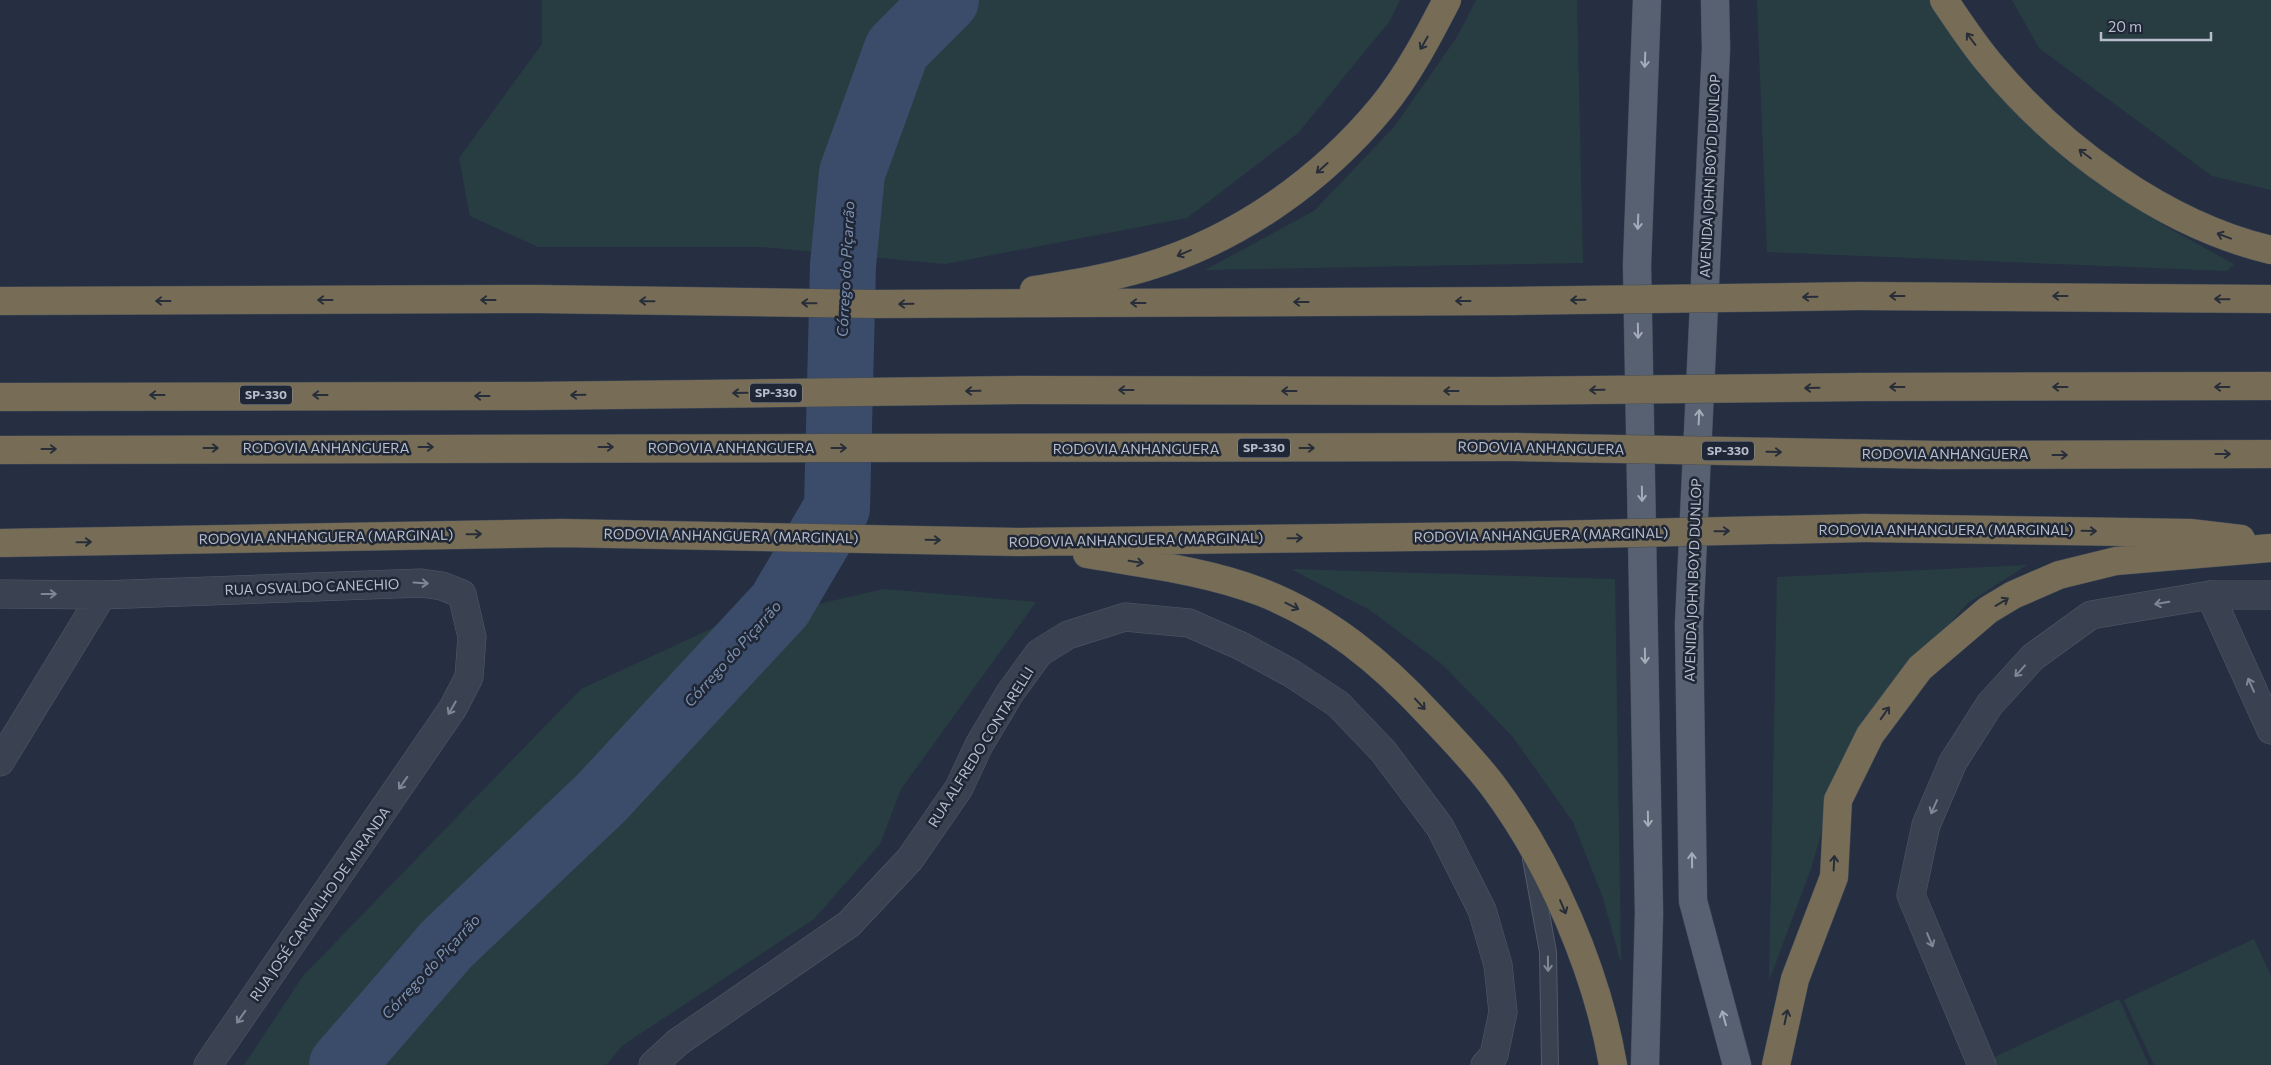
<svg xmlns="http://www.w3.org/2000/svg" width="2271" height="1065" viewBox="0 0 2271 1065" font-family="Commissioner,sans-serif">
<rect width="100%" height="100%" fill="#262f41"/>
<path fill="#283d42" d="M542,0H1400L1389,22L1298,133L1187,218L945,264L762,247H538L470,216L459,158L542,44Z
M1476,0H1577L1583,263L1205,270L1314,211L1394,127L1457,37Z
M1757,0H1932L1997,92L2066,160L2163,225L2234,264L2227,271L1767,252Z
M2012,0H2271V190L2212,176L2039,48Z
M2027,565L1968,603L1895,685L1828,809L1811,869L1769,981L1777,577Z
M1291,569L1615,579L1621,963L1603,898L1573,822L1513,737L1443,665L1370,610Z
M884,589L1036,602L901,789L880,844L814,919L623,1045L606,1065H244L303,976L581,689L713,628Z
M2254,939L2271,976V1065H2154L2124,1000Z
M2119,999L2149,1065H1990L1988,1060Z"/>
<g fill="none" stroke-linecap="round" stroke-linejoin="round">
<path stroke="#3b4c6a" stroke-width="66" d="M342,1065L447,944L601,798L780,605L837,508L843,265L852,173L897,49L946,0"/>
<defs>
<path id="lane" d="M1531,859L1548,952L1550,1065"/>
<path id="street" d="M0,594L102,595L421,583L442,586L462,594L472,637L469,677L453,708L208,1065
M2210,595L2271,730
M0,762L102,595
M653,1065L678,1042L849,924L910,859L959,788L979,745L1010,693L1039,653L1068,635L1125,617L1189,623L1241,646L1291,673L1338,704L1383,751L1440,827L1482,910L1498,965L1503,1012L1494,1055L1485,1065
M1982,1065L1911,895L1926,825L1953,762L1990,704L2033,657L2091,615L2210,595H2271"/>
<path id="primary" d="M1715,0L1716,49L1689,624L1693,901L1737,1065
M1645,1065L1649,913L1637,265L1647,0"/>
<path id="highway" d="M1944,0C1959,22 1973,44 1991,65C2060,148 2165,225 2271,250
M1034,290C1072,284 1109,278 1146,267C1237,240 1321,181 1382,107C1408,75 1428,37 1447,0
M1859,296L2271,299
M0,301L536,299L875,304L1512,301
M1861,387L2271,386
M0,397L531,396L1022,390L1500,391
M0,450C505,447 1010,449 1515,447
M1941,455L2271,454
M1865,528L2190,533L2241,539
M0,543L562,533L1019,542L1498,536
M1087,554C1146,564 1206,571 1261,592C1328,618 1382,663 1430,715C1452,738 1474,761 1493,786C1550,862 1597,971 1613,1065
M1776,1065L1795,979L1834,877L1838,800L1870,735L1920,668L1988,610L2013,595L2059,575L2116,561L2271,548"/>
</defs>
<use href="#lane" stroke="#525a68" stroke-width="18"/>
<use href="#street" stroke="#525a68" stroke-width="29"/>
<use href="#primary" stroke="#444b5a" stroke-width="29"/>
<use href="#highway" stroke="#424a58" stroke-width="29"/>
<use href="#lane" stroke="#3a4251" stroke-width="16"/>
<use href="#street" stroke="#3a4251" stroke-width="28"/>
<use href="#primary" stroke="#586171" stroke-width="28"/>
<use href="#highway" stroke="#776d57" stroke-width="28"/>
<defs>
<path id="highway-bridge" d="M1512,301L1859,296
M1500,391L1861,387
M1515,447L1941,455
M1498,536L1865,528"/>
</defs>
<use href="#highway-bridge" stroke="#424a58" stroke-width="29" stroke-linecap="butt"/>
<use href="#highway-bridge" stroke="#776d57" stroke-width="28"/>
</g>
<defs><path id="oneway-shaft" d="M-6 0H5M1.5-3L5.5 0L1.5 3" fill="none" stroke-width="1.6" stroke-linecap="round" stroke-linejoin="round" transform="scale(1.25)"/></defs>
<g stroke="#282e39">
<use href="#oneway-shaft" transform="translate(1971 39) rotate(-127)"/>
<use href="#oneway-shaft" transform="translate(1424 43) rotate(120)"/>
<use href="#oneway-shaft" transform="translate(2085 154) rotate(-143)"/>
<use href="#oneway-shaft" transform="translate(1322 168) rotate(138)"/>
<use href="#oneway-shaft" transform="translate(2224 236) rotate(-159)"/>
<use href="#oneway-shaft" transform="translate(1184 253) rotate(157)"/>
<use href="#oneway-shaft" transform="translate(1897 296) rotate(180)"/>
<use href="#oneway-shaft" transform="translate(2060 296) rotate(-180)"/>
<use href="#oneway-shaft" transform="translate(1810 297) rotate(179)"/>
<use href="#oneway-shaft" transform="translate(2222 299) rotate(-179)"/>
<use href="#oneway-shaft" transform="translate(325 300) rotate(180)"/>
<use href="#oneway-shaft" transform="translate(488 300) rotate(180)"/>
<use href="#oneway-shaft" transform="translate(1578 300) rotate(179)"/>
<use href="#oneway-shaft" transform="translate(163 301) rotate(180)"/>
<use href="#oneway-shaft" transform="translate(647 301) rotate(-179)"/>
<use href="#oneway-shaft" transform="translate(1463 301) rotate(180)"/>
<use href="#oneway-shaft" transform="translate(1301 302) rotate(180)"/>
<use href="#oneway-shaft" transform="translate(809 303) rotate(-179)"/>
<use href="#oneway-shaft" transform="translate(1138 303) rotate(180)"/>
<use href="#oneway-shaft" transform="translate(906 304) rotate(179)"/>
<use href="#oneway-shaft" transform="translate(1897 387) rotate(180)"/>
<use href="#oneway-shaft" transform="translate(2060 387) rotate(180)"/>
<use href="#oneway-shaft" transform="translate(2222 387) rotate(180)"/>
<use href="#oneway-shaft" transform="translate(1812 388) rotate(179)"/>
<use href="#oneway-shaft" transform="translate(1126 390) rotate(-180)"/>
<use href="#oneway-shaft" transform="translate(1597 390) rotate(179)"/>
<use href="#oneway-shaft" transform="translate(973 391) rotate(179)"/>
<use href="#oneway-shaft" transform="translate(1289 391) rotate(-180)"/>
<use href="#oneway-shaft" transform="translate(1451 391) rotate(-180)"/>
<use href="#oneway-shaft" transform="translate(740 393) rotate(179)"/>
<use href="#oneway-shaft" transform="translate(157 395) rotate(-180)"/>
<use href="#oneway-shaft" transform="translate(320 395) rotate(-180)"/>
<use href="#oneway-shaft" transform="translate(578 395) rotate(179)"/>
<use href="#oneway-shaft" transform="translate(482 396) rotate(-180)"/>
<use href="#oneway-shaft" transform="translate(426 447)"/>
<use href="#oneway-shaft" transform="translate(606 447)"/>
<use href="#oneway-shaft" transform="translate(211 448)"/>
<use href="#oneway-shaft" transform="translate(839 448)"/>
<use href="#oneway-shaft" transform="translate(1307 448)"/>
<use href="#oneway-shaft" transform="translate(49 449)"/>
<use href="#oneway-shaft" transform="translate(1774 452) rotate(1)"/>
<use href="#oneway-shaft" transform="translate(2223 454)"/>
<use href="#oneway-shaft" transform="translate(2060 455)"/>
<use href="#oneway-shaft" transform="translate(1722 531) rotate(-1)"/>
<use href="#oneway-shaft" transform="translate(2089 531) rotate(1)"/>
<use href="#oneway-shaft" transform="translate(474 534) rotate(-1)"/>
<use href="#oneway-shaft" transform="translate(1295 538) rotate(-1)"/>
<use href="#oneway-shaft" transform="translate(933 540) rotate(1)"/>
<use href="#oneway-shaft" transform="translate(84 542) rotate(-1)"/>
<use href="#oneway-shaft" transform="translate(1136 562) rotate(10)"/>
<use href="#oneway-shaft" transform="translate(2002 602) rotate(-31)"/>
<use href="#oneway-shaft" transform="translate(1292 606) rotate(26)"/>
<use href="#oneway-shaft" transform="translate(1420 704) rotate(47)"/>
<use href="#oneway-shaft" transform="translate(1885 713) rotate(-55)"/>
<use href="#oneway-shaft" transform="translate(1834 863) rotate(-87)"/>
<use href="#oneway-shaft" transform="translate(1563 907) rotate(67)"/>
<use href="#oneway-shaft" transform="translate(1786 1017) rotate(-78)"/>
</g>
<g stroke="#a4abb9">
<use href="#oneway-shaft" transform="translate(1645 60) rotate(92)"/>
<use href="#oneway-shaft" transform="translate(1638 222) rotate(92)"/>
<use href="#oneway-shaft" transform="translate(1638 331) rotate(89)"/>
<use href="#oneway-shaft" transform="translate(1699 417) rotate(-87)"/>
<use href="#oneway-shaft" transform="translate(1642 494) rotate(89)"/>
<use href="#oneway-shaft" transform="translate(1645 656) rotate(89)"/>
<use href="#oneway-shaft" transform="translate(1648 819) rotate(89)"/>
<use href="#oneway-shaft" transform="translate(1692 860) rotate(-91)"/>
<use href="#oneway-shaft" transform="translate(1724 1018) rotate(-105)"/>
</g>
<g stroke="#7f8694">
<use href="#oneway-shaft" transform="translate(421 583) rotate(4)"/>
<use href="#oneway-shaft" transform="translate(49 594)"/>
<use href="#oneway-shaft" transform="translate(2162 603) rotate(170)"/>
<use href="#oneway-shaft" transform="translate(2020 671) rotate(132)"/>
<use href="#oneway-shaft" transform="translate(2251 685) rotate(-114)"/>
<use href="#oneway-shaft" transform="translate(452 708) rotate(120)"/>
<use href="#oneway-shaft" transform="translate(403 783) rotate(125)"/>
<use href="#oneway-shaft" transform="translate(1934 807) rotate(114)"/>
<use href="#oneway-shaft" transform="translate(1930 940) rotate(67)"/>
<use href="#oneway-shaft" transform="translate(1548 964) rotate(89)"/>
<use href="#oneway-shaft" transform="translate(241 1017) rotate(125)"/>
</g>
<g text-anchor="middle" stroke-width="5" stroke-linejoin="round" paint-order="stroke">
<g fill="#1f2736" stroke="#89909e" stroke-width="1">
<rect x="750" y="383.5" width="52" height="19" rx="4"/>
<rect x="240" y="385.5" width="52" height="19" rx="4"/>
<rect x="1238" y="438.5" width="52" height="19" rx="4"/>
<rect x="1702" y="441.5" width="52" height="19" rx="4"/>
</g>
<g font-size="12" font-weight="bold" fill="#b7bdcb">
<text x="776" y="397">SP-330</text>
<text x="266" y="399">SP-330</text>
<text x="1264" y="452">SP-330</text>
<text x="1728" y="455">SP-330</text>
</g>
<g font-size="14" fill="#b7bdcb" stroke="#1f2736">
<text transform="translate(1710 176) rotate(-87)" y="5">AVENIDA JOHN BOYD DUNLOP</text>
<text x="326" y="453">RODOVIA ANHANGUERA</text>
<text x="731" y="453">RODOVIA ANHANGUERA</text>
<text transform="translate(1541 448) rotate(1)" y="5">RODOVIA ANHANGUERA</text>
<text x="1136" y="454">RODOVIA ANHANGUERA</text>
<text x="1945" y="459">RODOVIA ANHANGUERA</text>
<text x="1946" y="535">RODOVIA ANHANGUERA (MARGINAL)</text>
<text transform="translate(1541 535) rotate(-1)" y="5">RODOVIA ANHANGUERA (MARGINAL)</text>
<text transform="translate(731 536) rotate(1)" y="5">RODOVIA ANHANGUERA (MARGINAL)</text>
<text transform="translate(326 537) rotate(-1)" y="5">RODOVIA ANHANGUERA (MARGINAL)</text>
<text transform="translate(1136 540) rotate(-1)" y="5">RODOVIA ANHANGUERA (MARGINAL)</text>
<text transform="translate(1693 580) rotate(-88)" y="5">AVENIDA JOHN BOYD DUNLOP</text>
<text transform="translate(312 587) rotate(-2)" y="5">RUA OSVALDO CANECHIO</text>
<text transform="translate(981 747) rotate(-58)" y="5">RUA ALFREDO CONTARELLI</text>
<text transform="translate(320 904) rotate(-55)" y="5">RUA JOSÉ CARVALHO DE MIRANDA</text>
</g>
<g font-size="15" font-style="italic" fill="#7e91b2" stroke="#1f2736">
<text transform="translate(846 269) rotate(-87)" y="5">Córrego do Piçarrão</text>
<text transform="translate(733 654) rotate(-48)" y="5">Córrego do Piçarrão</text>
<text transform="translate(431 967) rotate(-47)" y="5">Córrego do Piçarrão</text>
</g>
</g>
<path d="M2101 32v8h110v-8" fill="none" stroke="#b7bdcb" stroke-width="2.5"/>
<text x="2108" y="32" font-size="15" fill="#b7bdcb" stroke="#1f2736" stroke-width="4" paint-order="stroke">20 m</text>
</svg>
